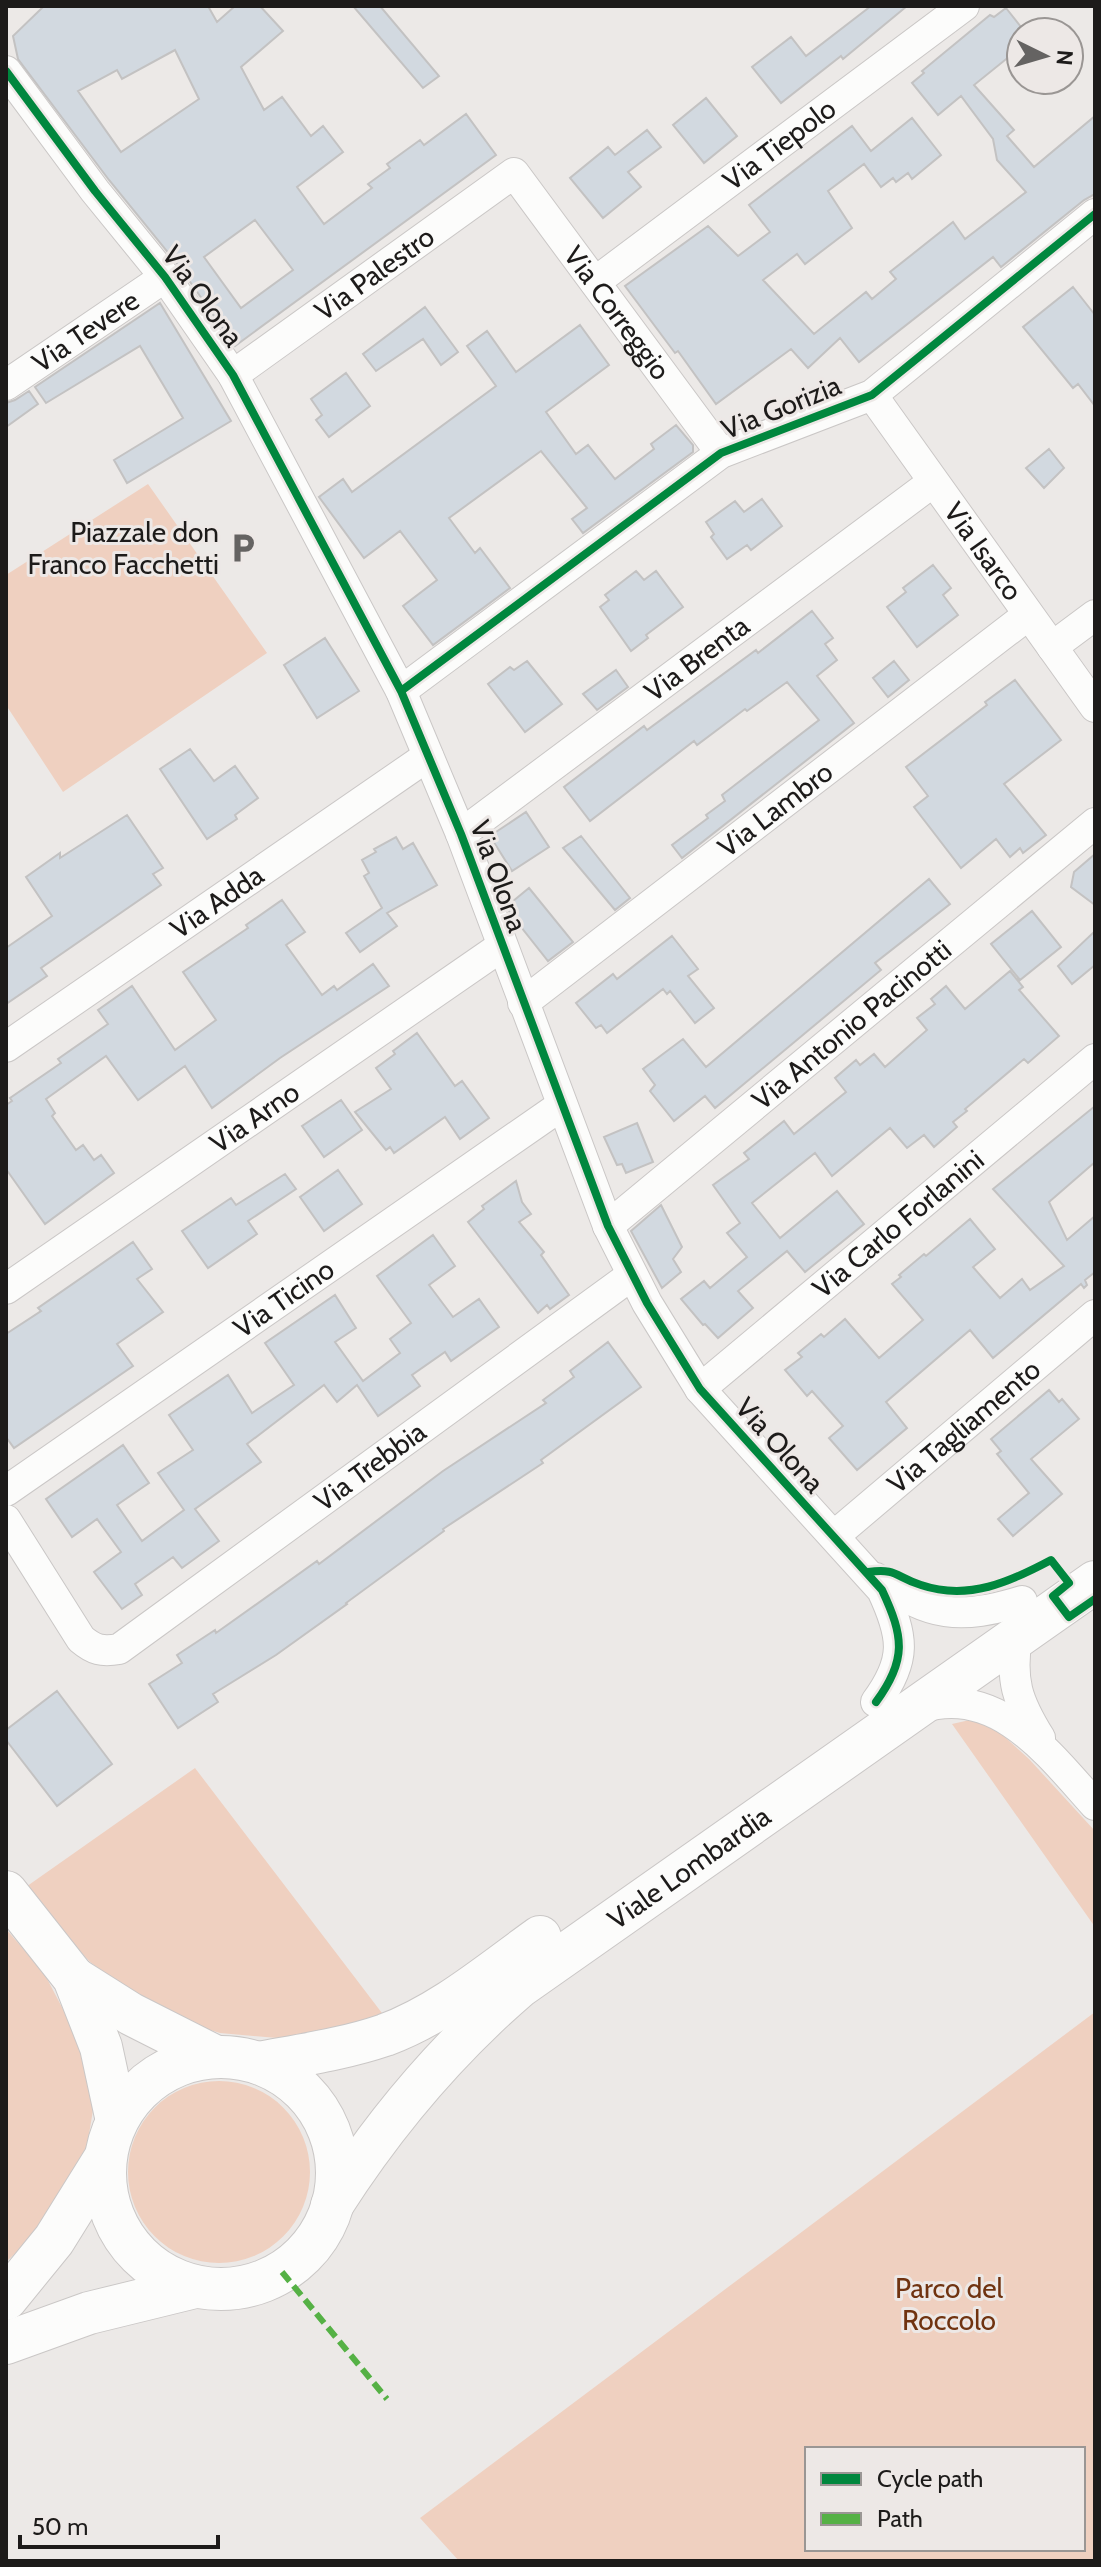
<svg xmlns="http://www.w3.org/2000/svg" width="1101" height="2567" viewBox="0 0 1101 2567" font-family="Cabin,sans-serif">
<rect width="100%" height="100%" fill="#ece9e7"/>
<path fill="#efd0c0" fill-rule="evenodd" d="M148,484L267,653L63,792L6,705V575Z
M983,1717L1029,1759L1095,1831V1927L952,1724Z
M195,1768L385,2017L289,2039L220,2033L178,2020L130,1991L90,1962L23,1889Z
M6,1929L44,1973L86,2053L93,2110L83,2171L40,2230L6,2262Z
M1095,2012V2561H459L420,2518ZM1083,2449V2549H807V2449Z
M128 2172a91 91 0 1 1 182 0a91 91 0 1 1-182 0Z"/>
<path fill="#d2d9e0" stroke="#c3c2c2" stroke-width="2" fill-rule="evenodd" d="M44,6H208L217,22L235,6H260L283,31L241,67L264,110L282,97L311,136L323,126L343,152L297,187L324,224L372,188L368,184L390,168L387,164L420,140L424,145L466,114L496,155L235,346L179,266L109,180L18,59L13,36ZM175,50L199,99L121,152L78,91L117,70L122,79ZM255,220L293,270L241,308L204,257Z
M353,6H380L439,76L423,88Z
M871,6H907L843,59L841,56L781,103L752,67L791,37L806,56Z
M1006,8L1021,27V47L974,85L1014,130L1007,136L1034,167L1095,116V194L1084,200L1001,267L993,257L859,362L840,338L808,368L791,349L716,404L678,351L675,353L625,286L708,226L738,256L770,232L749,205L852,126L871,151L912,118L941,155L912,179L908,173L896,182L893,178L881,187L864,164L828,191L852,228L805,264L797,254L763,280L814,334L866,292L872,299L896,279L890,272L953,222L965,239L1026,192L997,160L993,139L961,96L938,115L912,83L924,73L922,71L990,15L994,17Z
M706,98L737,136L704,163L673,125Z
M647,130L661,147L628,172L641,187L603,218L570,178L608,147L615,155Z
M1073,287L1095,315V406L1078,384L1073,388L1023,327Z
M160,303L231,421L127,483L114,460L183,418L140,346L46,403L35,387Z
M425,307L458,352L441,365L423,339L376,371L363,354Z
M580,325L609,365L546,412L576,454L588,445L615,479L654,449L651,444L676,425L693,445V452L583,533L572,519L587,508L541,451L449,518L475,553L480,548L510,588L433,645L403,606L437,580L400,531L364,558L319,497L343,479L352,492L496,386L467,346L487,331L516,372Z
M346,373L370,406L329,437L316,420L322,415L311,399Z
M29,391L38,404L6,427V403L15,400Z
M1049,449L1064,468L1044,488L1026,468Z
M762,499L782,526L751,550L747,545L727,559L711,537L714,534L706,522L735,501L744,512Z
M933,565L951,588L943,595L958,615L917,647L887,607L906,592L903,588Z
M636,571L644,580L656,571L683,607L646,635L648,638L631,651L600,607L609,600L605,595Z
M812,611L833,638L825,644L837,660L817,676L854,723L682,858L672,845L708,818L706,815L725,801L722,795L819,720L787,682L747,711L745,709L697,745L694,741L590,821L564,787L644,726L647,730L756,650L758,653Z
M325,638L359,691L317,718L284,665Z
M527,661L562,704L525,732L488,684L510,667L514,670Z
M894,661L909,680L888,697L873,678Z
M616,670L628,687L597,710L583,694Z
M1015,680L1061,740L1004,784L1046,835L1023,853L1020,848L1010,857L996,839L961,868L914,807L928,796L906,767L987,705L985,702Z
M190,749L214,781L235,766L258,798L235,815L237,819L207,839L160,769Z
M526,812L549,847L512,871L490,836Z
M127,815L163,868L153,874L161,885L41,968L47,976L6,1004V948L52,916L26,877L60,853V858Z
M581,836L630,898L615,910L563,848Z
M396,837L403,849L413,843L437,885L387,913L397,926L360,952L346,933L382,908L364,876L369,873L362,860L376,852L374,849Z
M1095,854V905L1071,887L1074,872Z
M929,879L950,904L875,963L881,970L715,1108L705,1096L674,1121L650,1091L655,1085L643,1069L683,1039L706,1067Z
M529,888L573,942L548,961L510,913L507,906Z
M282,900L305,932L286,945L322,995L334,986L337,990L373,964L389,986L280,1058L212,1108L185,1066L138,1100L106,1056L46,1099L55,1113L52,1116L76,1150L83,1145L94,1160L101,1155L114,1173L45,1224L6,1169V1105L12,1101L10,1098L61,1063L58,1059L108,1024L98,1010L132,986L175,1050L216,1020L183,972L248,928L246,925Z
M1032,911L1061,947L1020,980L991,944Z
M1095,931V965L1072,984L1058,966Z
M672,936L698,969L688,976L714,1008L695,1023L670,991L667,994L663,989L607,1033L601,1025L596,1028L576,1003L613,974L617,979Z
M1010,971L1023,987L1019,990L1059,1036L1028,1063L1024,1059L965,1109L967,1111L953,1122L957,1127L934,1147L924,1135L907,1148L890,1128L832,1176L815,1153L752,1203L780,1238L837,1191L864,1224L805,1272L787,1251L738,1291L753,1308L718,1338L705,1324L703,1325L681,1299L704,1281L710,1288L747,1257L727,1233L740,1223L713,1185L749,1159L744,1153L784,1121L794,1134L846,1092L835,1078L856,1060L860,1065L874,1054L885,1067L927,1030L917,1018L935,1004L931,999L946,986L965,1009Z
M417,1033L455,1086L462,1081L489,1118L460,1139L445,1117L394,1153L390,1147L386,1150L355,1112L391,1089L376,1068L395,1054L393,1051Z
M341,1100L362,1130L324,1157L302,1126Z
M1095,1106V1162L1049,1202L1067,1240L1095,1216V1272L1085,1280L1087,1285L1084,1288L1081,1284L993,1358L970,1330L886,1402L907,1428L857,1470L829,1438L843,1426L812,1391L807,1396L785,1370L802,1357L798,1353L821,1334L824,1337L845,1319L879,1358L923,1320L892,1284L901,1277L899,1275L924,1254L926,1256L970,1219L995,1249L973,1267L1000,1298L1022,1279L1030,1290L1064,1266L993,1189Z
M637,1123L653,1162L626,1173L622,1164L617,1165L604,1137Z
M338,1170L362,1204L324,1231L300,1197Z
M285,1174L296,1189L248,1221L257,1234L208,1268L182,1231L231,1198L236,1205Z
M516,1181L522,1202L531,1214L519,1222L544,1252L541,1255L569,1295L550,1309L547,1305L538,1313L468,1222L484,1209L482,1206Z
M661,1205L682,1247L673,1259L681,1272L662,1288L631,1231Z
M433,1235L455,1266L429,1285L453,1317L479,1299L499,1327L451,1361L445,1352L412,1375L420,1386L378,1416L357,1385L337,1402L324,1385L247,1444L261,1462L195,1509L219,1541L182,1568L173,1557L135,1584L142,1595L122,1609L94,1572L121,1552L97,1519L72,1537L46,1499L123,1445L149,1483L117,1505L142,1541L184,1510L158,1473L193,1450L169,1415L228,1375L252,1413L294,1385L265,1343L335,1295L356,1328L335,1342L363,1381L400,1353L390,1339L411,1323L377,1276Z
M133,1242L152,1269L137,1279L163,1312L117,1344L133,1366L14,1448L6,1437V1334L41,1311L38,1308Z
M608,1342L641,1387L541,1460L543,1463L443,1529L444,1531L346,1603L347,1604L276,1655L213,1694L218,1702L178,1728L149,1684L182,1663L177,1655L215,1630L216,1633L317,1561L319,1564L443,1471L546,1403L543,1400L574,1377L570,1371Z
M1049,1390L1059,1402L1062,1399L1079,1419L1031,1459L1062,1494L1013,1536L998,1519L1029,1493L997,1454L1001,1451L991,1439Z
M57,1691L112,1764L57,1806L6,1740V1730Z"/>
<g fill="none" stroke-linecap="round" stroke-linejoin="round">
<defs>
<g id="street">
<path d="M6,71L95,191L165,277L233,375L401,691L461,834L608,1226L647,1303L700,1389L882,1590C904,1637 907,1660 876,1702"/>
<path id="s1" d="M595,282L964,6"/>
<path id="s2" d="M233,375L514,173L721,453"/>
<path id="s3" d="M6,385L165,277"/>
<path id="s4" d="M872,395L1095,707"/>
<path d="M1052,647L1095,615"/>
<path d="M401,691L721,453L872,395L1095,214"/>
<path id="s5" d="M461,834L933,482"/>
<path id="s6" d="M523,1003L1028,615"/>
<path id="s7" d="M6,1047L428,756"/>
<path id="s8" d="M608,1226L1095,823"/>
<path id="s9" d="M6,1289L502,946"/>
<path id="s10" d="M700,1389L1095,1059"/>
<path id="s11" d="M6,1491L562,1105"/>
<path id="s12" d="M6,1520L81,1639C94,1650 102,1652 119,1649L632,1275"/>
<path id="s13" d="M834,1536L1095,1315"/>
<path d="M876,1578C928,1617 961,1620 1022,1601"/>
<path d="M1017,1637C1010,1680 1017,1701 1040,1738"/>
<path d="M921,1708C997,1683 1050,1755 1095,1805"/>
</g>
<g id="secondary">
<path d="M6,1892L74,1978L101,2047L117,2121"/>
<path d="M74,1978L131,2014L216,2057"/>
<circle cx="221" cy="2173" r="116"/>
<path d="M259,2063C302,2055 344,2049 385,2035C442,2014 491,1972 540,1937"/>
<path id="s14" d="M332,2205C385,2122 445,2051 519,1987L1095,1582"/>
<path d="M6,2299L54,2240L105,2158"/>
<path d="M6,2343L89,2313L195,2287"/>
</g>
</defs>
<use href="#street" stroke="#cac7c6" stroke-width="32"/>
<use href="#secondary" stroke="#cac7c6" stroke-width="44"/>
<use href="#street" stroke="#fcfcfb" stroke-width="30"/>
<use href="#secondary" stroke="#fcfcfb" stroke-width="42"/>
<path stroke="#55b145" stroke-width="6" stroke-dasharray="12 6" stroke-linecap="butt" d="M282,2272L387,2399"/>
<defs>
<path id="cycleway" d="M6,71L95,191L165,277L233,375L401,691L461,834L608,1226L647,1303L700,1389L882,1590C904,1637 907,1660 876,1702
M401,691L721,453L872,395L1095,214
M868,1572C898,1568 895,1577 921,1585C968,1601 1010,1582 1051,1560L1069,1583L1053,1596L1069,1617L1095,1599"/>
</defs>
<use href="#cycleway" stroke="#ede8e6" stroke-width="13"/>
<use href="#cycleway" stroke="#00873e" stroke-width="8"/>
</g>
<defs>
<symbol id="parking-bare" viewBox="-9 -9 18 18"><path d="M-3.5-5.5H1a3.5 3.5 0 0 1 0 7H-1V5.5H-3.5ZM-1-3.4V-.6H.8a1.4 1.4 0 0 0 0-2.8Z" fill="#656362" stroke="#ede8e6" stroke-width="2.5" paint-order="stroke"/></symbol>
</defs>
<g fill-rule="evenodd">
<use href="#parking-bare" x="221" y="526" width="44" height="44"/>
</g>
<g text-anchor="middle" stroke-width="6" stroke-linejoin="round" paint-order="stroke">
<g font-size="28" fill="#1d1b1a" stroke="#ede8e6">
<text dy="10" stroke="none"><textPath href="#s1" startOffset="230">Via Tiepolo</textPath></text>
<text dy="10" stroke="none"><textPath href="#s2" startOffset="174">Via Palestro</textPath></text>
<text transform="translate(203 296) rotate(54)" y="10">Via Olona</text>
<text dy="10" stroke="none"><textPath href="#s2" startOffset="520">Via Correggio</textPath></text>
<text dy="10" stroke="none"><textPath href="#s3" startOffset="96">Via Tevere</textPath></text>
<text transform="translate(781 407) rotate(-22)" y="10">Via Gorizia</text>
<text dy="10" stroke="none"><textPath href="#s4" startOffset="192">Via Isarco</textPath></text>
<text dy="10" stroke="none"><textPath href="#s5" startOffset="294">Via Brenta</textPath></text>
<text dy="10" stroke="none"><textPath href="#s6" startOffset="318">Via Lambro</textPath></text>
<text transform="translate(499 876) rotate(70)" y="10">Via Olona</text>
<text dy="10" stroke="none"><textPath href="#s7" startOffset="256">Via Adda</textPath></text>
<text dy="10" stroke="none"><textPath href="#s8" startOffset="316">Via Antonio Pacinotti</textPath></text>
<text dy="10" stroke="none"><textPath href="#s9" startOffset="302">Via Arno</textPath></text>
<text dy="10" stroke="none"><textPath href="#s10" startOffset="258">Via Carlo Forlanini</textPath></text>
<text dy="10" stroke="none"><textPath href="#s11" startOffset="338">Via Ticino</textPath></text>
<text dy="10" stroke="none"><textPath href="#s13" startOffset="170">Via Tagliamento</textPath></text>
<text transform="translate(780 1445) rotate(48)" y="10">Via Olona</text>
<text dy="10" stroke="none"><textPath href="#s12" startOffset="492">Via Trebbia</textPath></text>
<text dy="10" stroke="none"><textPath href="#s14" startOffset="496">Viale Lombardia</textPath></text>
</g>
<g font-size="28" fill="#1d1b1a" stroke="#ede8e6" text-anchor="end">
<text x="219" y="542">Piazzale don<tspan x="219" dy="32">Franco Facchetti</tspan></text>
</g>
<g font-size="28" fill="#703310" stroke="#ede8e6">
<text x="949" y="2298">Parco del<tspan x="949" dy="32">Roccolo</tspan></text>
</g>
</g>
<rect width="1101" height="2567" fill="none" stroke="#1d1b1a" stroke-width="16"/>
<rect x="805" y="2447" width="280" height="104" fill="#ede8e6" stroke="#9a9694" stroke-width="2"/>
<rect x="821" y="2473" width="40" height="12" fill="#00873e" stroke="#9a9694" stroke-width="2"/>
<text x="877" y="2487" font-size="24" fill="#1d1b1a">Cycle path</text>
<rect x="821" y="2513" width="40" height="12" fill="#55b145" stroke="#9a9694" stroke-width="2"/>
<text x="877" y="2527" font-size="24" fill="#1d1b1a">Path</text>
<g transform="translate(1045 56) rotate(95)"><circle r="38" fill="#ede8e6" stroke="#9a9694" stroke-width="2"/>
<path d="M0-6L14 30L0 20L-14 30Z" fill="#656362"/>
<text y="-12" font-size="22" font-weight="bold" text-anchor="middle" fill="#1d1b1a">N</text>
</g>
<path d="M20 2535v12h198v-12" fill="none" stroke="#1d1b1a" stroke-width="4"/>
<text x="32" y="2535" font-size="24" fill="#1d1b1a" stroke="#ede8e6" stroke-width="6" paint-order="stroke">50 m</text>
</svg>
